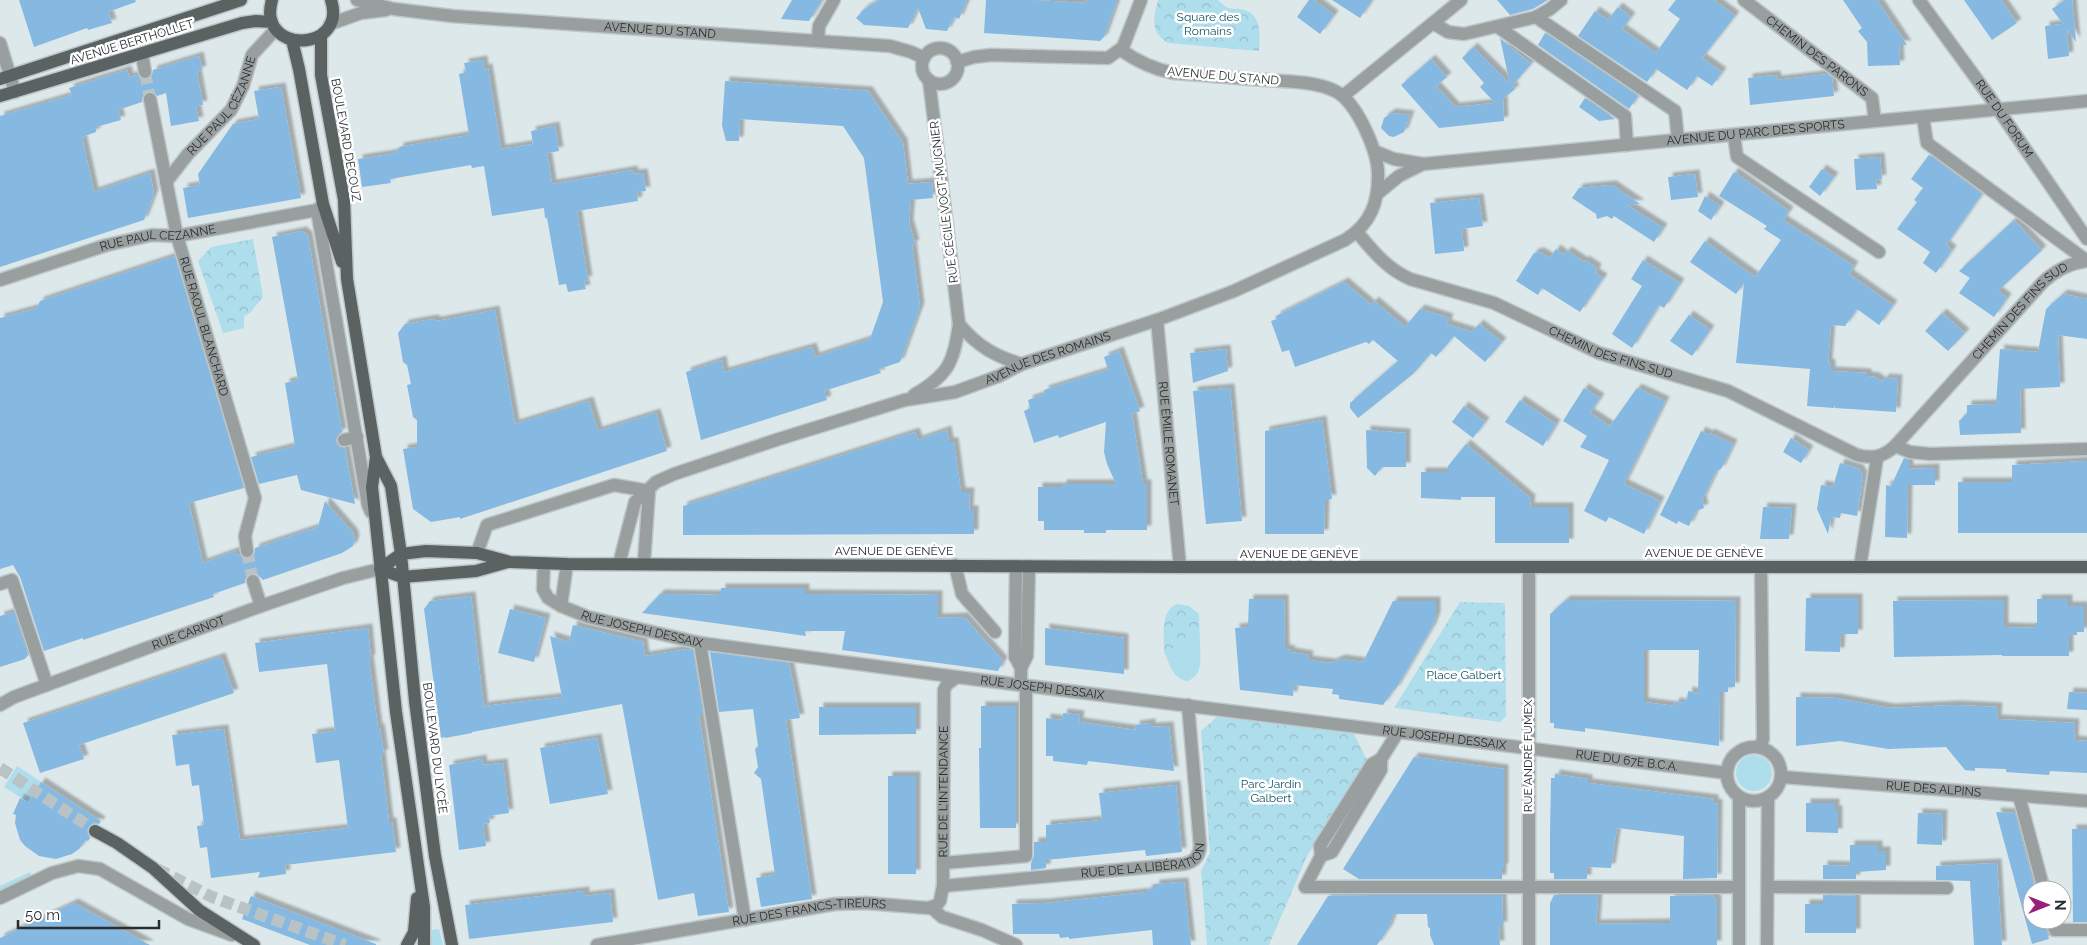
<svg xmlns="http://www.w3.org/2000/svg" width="2087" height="945" viewBox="0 0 2087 945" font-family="Raleway,sans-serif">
<defs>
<pattern id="forest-crowns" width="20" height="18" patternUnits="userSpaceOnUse" patternTransform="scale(1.25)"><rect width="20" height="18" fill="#aeddeb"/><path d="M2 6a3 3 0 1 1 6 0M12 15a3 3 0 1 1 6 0" fill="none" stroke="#96beca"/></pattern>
<filter id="shadow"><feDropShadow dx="4.5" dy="-4.5" stdDeviation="1" flood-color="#0004"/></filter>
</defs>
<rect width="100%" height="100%" fill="#dde8eb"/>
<path fill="#aeddeb" d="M1200,643C1200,658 1204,674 1188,681C1173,680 1169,663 1164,651L1182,645Z
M1736 773a18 18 0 1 1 36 0a18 18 0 1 1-36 0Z
M17,766L41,782L28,802L4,787Z
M30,872L32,876L0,891V886Z
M439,929L443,945H430L432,930Z"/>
<path fill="url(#forest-crowns)" d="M1158,0H1218C1233,15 1232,5 1247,11C1262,17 1260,38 1259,51L1168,43C1150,33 1153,18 1158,0Z
M253,239L263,297L250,313L244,316V328L223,333L198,261L211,247Z
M1460,602L1505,603L1506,716L1500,722L1394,708Z
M1177,604L1189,606L1199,614L1200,643L1182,645L1164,651C1164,635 1160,611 1177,604Z
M1217,717L1354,734L1367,760L1307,856L1269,945H1207L1201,871L1210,853L1201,731Z"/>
<path fill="#85b9e1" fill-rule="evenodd" filter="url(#shadow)" d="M19,0H135L136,2L108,12L112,23L88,30L87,28L34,47Z
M792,0H822L809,21L781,19Z
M880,0H967L959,19L954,17L947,31L926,29L918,8L908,28L864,25L856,18L864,9Z
M986,0H1033L1085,3L1087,0H1117L1104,37L1100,41L984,33Z
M1309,0H1314L1334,15L1320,34L1297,17Z
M1332,0H1372L1360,18Z
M1497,0H1548L1533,9L1510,15Z
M1676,0H1714L1735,16L1702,58L1722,72L1712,86L1697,76L1687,90L1656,69L1647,82L1578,36L1595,11L1608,20L1618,7L1631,17L1622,29L1656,53L1680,19L1668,10Z
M1843,0H1877L1907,45H1899L1900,65L1868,66L1867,42L1858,31L1862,28Z
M1964,0H2001L2017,23L1992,40Z
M2065,0H2072L2076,42L2067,29L2069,56L2048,59L2045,26L2063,24L2052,9Z
M1545,33L1638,96L1629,109L1538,45Z
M1500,38L1531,64L1512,86L1515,89L1503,99L1504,121L1439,128L1401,85L1431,59L1447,77L1436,86L1455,107L1495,103L1480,87L1484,83L1462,58L1473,47L1510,84Z
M199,56L202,70L197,72L203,105L196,106L199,121L171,126L166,93L157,96L153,92L149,91L143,96L142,102L118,110L121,120L96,127V132L82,137L94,192L150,173L154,194L144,220L0,267V116L72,95L69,88L127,70L129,77L138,75L142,79L147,80L152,75L153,70Z
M483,60L484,69L488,68L501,149L533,144L531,131L555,126L559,151L547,153L552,184L633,170L634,174L643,173L646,191L637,192L638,201L577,211L588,280L584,281L586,289L568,292L566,284L559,285L547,218H545L544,208L492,216L484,166L472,168L471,165L390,179L391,183L362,187L358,159L391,154L399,151V147L469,135L459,74L466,72L464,63Z
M1828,74L1832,78L1834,96L1750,105L1748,78L1776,75L1777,80Z
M725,81L868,91L903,143L908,184L932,182L933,198L911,200L909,223L915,244L912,245L920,307L900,362L879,369L881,373L824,391L827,400L701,440L686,372L722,360L724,372L812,347L815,357L870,339L883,302L864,158L843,126L740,119L739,141H726L722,125Z
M281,87L301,198L188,218L183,188L200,185L198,174L233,124L259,119L254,91Z
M1585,98L1615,119L1599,121L1579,107Z
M1391,113L1410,115L1404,132L1394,137L1389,136L1381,128L1384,118Z
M1929,155L1982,194L1946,245L1952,250L1936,273L1923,263L1930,252L1897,229L1917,202L1914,200L1923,188L1911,179Z
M1880,157L1882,179L1876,180L1877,189L1856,190L1854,159Z
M1822,169L1834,177L1820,196L1809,187Z
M1734,172L1789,211L1783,220L1854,266L1849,274L1893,305L1879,325L1857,309L1845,326L1831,325L1828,363L1831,364V371L1867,373V376L1875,377L1882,382L1885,378L1898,379L1896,412L1835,408V405L1834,408L1807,406L1810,369L1736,363L1744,283L1736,294L1690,262L1705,241L1755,277L1781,240L1764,229L1767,226L1719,196Z
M1695,174L1698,197L1671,200L1668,177Z
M1612,185L1640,204L1627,205L1663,228L1654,242L1614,216L1612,219L1607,216L1597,219L1596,214L1572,198L1579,188Z
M1705,196L1720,206L1711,220L1698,211Z
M1479,198L1483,226L1462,229L1464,251L1435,254L1430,203Z
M2014,220L2042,250L1998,291L2007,298L1994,317L1959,293L1970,278L1959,271Z
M302,231L308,236L342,432L338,434L336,441L338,446L345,448L355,504L301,490L297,475L259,484L251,457L295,446L285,383L298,380L272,237Z
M1556,249L1564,255L1567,251L1584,262L1585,260L1597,268L1595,273L1603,278L1580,312L1542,288L1538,295L1516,281L1534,253L1540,252L1550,258Z
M175,256L244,488L189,503L203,563L236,551V555L240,554L243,558L249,559L254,555L255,548L318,527L325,501L353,533L355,539L353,546L342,553L263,580L258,575L250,573L245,579V583L213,594L214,597L83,640V638L44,651L20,577L13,565L0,569V318L37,308L40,301Z
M1643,260L1680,283L1664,308L1659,305L1632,348L1612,334L1642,286L1631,279Z
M1344,282L1371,305L1374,301L1405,327L1420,309L1449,318L1447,324L1472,332L1479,324L1502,342L1485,362L1454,336L1436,357L1431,353L1413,374L1358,418L1350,408V403L1398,361L1373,340L1369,344L1366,342L1295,367L1289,350L1282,352L1271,321L1277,319L1276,316Z
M2063,294L2087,299V339L2058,335L2060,387L2020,389L2021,433L1960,435L1959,421L1967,413V405L1996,404L2000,349L2038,352L2046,309Z
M495,310L515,424L589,401L598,431L656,413L667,451L460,519V517L431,522L413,509L403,449L417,447V420L413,417L407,385L411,384L407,365L403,362L398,333L405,324L433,319L437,321Z
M1942,313L1965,333L1948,351L1925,331Z
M1689,315L1710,330L1692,356L1670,341Z
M1226,349L1228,371L1193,383L1190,353Z
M1119,351L1140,411L1132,414L1143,484H1147V530H1106V533H1084V530H1044V521H1038V487H1062V484H1116L1107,464L1104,452L1106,422L1059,438L1058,435L1034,443L1024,411L1030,408L1028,400L1045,394L1044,390L1108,370L1104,357Z
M1230,388L1242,521L1206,524L1193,391Z
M1584,388L1600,398L1590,413L1610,426L1637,388L1665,401L1624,484L1660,501L1644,534L1609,517L1606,522L1584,511L1609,460L1580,447L1587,436L1563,421Z
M1520,400L1556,424L1543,446L1505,422Z
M1464,406L1485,422L1473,438L1452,422Z
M1322,420L1332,499H1325L1324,534H1265V431Z
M947,430L949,442H954L961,492H970L969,510H974V534L683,535V506L915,432L918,440Z
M1366,430L1406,433V467H1382L1375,476L1367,468Z
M1701,431L1709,435L1710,433L1733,444L1721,469L1716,471L1702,500L1704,508L1696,511L1689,526L1678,521L1677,524L1660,515Z
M1791,438L1809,450L1801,463L1783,452Z
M1466,444L1531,499L1530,507H1569V543H1495V497H1461V500L1421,498V472H1448V466Z
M1904,458L1909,460V469L1935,468V485H1908L1907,538L1885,537L1886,485L1891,486Z
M2087,461V533H1958V482H2012V465Z
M1840,463L1859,469L1863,476L1857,516L1841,513L1840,518L1831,517L1828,534L1817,509L1821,485L1833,487Z
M1763,507L1792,508L1789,539H1760Z
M721,588H805V594L938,595V618L964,617L1003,661L998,671L842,650L845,631H805L806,636L642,613L660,594L721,595Z
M471,596L484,709L485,706L562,697L550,636L569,642L573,625L643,642L645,656L687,649L693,650L703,714H699L729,912L698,916L694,893L658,900L622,704L472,732V733L445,738V737L441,738L424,609L430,601Z
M1806,598H1858V634H1841L1840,652L1805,651Z
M1249,599H1284L1285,649L1291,650L1290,652L1309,655L1308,660L1331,663L1341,659L1363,662L1393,601H1436V616L1432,627L1395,690L1394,689L1383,705L1339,699V695L1332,694L1333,689L1294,685L1293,696L1240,690L1235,628L1248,627Z
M2037,599H2068V606H2084V632H2077V635H2069V656H2002V655L1894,657L1893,601L2004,600V627L2035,628V623H2037Z
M1566,600L1736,601L1735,687H1728V692H1720L1719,746L1585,728V732L1554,728V723H1550V614ZM1644,650H1699L1698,693L1688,691L1687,700L1683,699V703L1675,702L1674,706L1644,702Z
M510,609L546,618L534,662L498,653Z
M14,612L28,655L25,659L0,667V616Z
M368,628L371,659H369L378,728H380L384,754H381L389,822H392L396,852L285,865L286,874L258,878L260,872L211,878L207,847L200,848L197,826L204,825L199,785L192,786L189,764L176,766L172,735L224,729L240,840L348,828L339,760L316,763L312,734L335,731L327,664L259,672L255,643Z
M1045,628L1124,638V674L1045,665Z
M710,652L789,663L800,718L786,720L812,899L761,907L756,878L775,875L761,779L754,773L758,767L755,749L758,746L753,709L719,712Z
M221,657L234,693L79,745L84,759L40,773L23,723Z
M2069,692L2087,693V710L2067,709Z
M1796,697L1836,698L1890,708L1955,705L1998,707L1997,719L2075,723L2074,740L2087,741V773L2050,771L2049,775L2006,772V769L1975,768V771L1965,770L1946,747L1888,749L1840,741L1796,746Z
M981,706H1016V828H980L979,748H981Z
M819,707H916V734L819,735Z
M1063,713L1080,715L1079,722L1136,730L1135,725L1151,723V727L1169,726L1174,771L1088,761L1087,765L1053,761V756H1046V718L1062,720Z
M597,738L608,794L550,804L540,748Z
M1414,757L1504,769V868H1502V879H1359L1343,869Z
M482,759L483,765L503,763L509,813L489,816L490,823L483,824L486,846L459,850L449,765Z
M1555,774L1588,779V783L1714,799V803L1718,804L1717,878L1683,879L1684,836L1617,828L1611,868L1587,867V879H1554V873H1550V832L1551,778H1555Z
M888,776H916V874H888Z
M41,782L101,821L99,824L94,823L88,827L87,832L90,838L88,841L86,840L79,849L72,854L56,859L39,856L25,846L20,840L15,823L16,815L13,814L20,798L28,802Z
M1176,785L1182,852L1146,856L1145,850L1046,860V868L1031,870V863L1034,856V842H1046V825L1102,820L1099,793Z
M1806,803H1835V810H1838V833L1806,832Z
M1996,812L2015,813L2035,890H2032V920H2043L2049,939L2032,944Z
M1918,813L1943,814L1942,845L1917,844Z
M2072,829H2087V922H2073Z
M1850,845H1878V851H1886V870L1856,872V879H1823V865L1850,866Z
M1997,863L2002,945H1974L1970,881L1936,880V866Z
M1184,882L1191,945H1153L1152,930L1069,939V937L1060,938L1059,934H1013L1012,904L1045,903L1148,892L1147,889L1155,888V884Z
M585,891V896L610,893L613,922L469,939L465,905Z
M1372,895H1502L1503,926H1499L1500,945H1434L1430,935V928L1428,927L1427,914H1394L1388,929L1377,945H1297L1328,896Z
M1554,895H1595L1598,897L1596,924L1670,923V896L1712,895L1717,900V945H1550V903Z
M1823,895L1856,896V933H1805V904H1823Z
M251,896L376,944V945H310L242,919Z
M74,903L150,945H0V938Z"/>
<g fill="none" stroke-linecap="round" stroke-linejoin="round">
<path stroke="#b9c3c5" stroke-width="12" stroke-dasharray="12 6" stroke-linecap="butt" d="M145,72L150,99
M247,551L253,581"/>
<path stroke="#b9c3c5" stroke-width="12" stroke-dasharray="12 6" stroke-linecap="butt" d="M0,768L104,836
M157,869L212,897L345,945"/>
<defs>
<g id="minor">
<path id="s1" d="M357,0L394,9L452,16L890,46L911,52L924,58"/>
<path id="s2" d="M1744,0L1872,98L1875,121"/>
<path id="s3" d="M1919,0L1989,96L2087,239"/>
<path d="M1536,17L1675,111L1678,140"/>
<path d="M1433,23L1448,32L1464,34L1536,17L1550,9L1561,0"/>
<path d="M330,24L361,13L386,10"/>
<path d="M1498,27L1625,116L1627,145"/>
<path d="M818,41L819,26L834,0"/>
<path d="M0,43L15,92"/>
<circle cx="940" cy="66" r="18"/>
<path d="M142,54L145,72"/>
<path d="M957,62L974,57L991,55L1108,58L1123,47L1141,0"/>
<path d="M1343,96L1461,0"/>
<path id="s4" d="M150,99L177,236L255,498L245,536L247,551"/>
<path d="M1923,117L1927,143L2087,261"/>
<path d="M1734,135L1737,157L1879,252"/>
<path id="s5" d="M1374,151L1394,159L1423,164L2087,101"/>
<path id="s6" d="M166,182L188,154L231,110L243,86L252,55L276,29"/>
<path d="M1377,194L1399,176L1423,164"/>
<path d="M323,204L317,210L368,505L371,512"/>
<path id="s7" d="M1357,232C1373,251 1386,268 1410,279L1494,303L1599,353L1728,391L1857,455C1873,459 1883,457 1895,446L2043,282C2055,271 2070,263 2087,261"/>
<path id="s8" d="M0,280L107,245L152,235L177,236L317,210"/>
<path id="s9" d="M1157,320L1180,567"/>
<path d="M959,324C977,346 996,357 1022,364"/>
<path d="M914,395C948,375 954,363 959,324L929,80"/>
<path d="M344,440L357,437"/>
<path d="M1895,446L1910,452L1930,454L2087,449"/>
<path d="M477,553L487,525L614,485L649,491"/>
<path id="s10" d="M544,563L543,589L548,598L561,606L588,617L700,643L957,677L1727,773"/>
<path d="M644,563L649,491"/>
<path id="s11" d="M619,564L635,502L656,482L674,474L779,439L905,400L955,392L999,376L1022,364L1157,320L1234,291L1345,240C1371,224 1379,202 1378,172C1377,149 1356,101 1335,91C1315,81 1289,82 1267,80C1236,78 1204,75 1173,73C1153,69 1138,62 1121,50"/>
<path d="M955,565L962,594L995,632"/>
<path d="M1016,566L1015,657L1021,668"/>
<path d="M1860,567L1877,458"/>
<path d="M1529,568V945"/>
<path d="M253,581L261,606"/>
<path d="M0,584L12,580L47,685"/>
<path d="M561,606L567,564"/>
<path d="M700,643L745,920"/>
<path d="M1021,685V668L1027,656L1029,566"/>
<path id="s12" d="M0,705L14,697L261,606L343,578L380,569"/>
<path d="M1398,732L1381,759L1372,764L1320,846L1321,856L1305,887H1739"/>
<circle cx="1754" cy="774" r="27"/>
<path d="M1760,747L1763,739L1761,567"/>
<path id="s13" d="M1782,777L2087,801"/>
<path d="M2019,796L2044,890"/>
<path d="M1321,856L1332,852L1381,770V759"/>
<path d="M943,863L1026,856V686"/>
<path id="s14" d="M943,886L1184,864C1195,862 1200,855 1200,845L1188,705"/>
<path d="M1768,887L1947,888"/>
<path d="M0,898L52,873L78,866L100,869L188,919L232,935"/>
<path d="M932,908L942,917L982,930L1016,945"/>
<path d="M2052,920L2055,930H2087"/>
<path id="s15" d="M597,945L835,904L866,903L928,908L937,905L940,901L943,886L944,690L947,684L957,677"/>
<path d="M1739,945V797"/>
<path d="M1767,945L1768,797"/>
</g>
<path id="major" d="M272,0C256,55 348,53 331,0
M321,36V75L344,200L347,279L376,457L391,486L401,554L415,701L435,856L452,945
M292,40L299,69L323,204L342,262
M0,79L241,0
M0,96L242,23L256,21L272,22
M376,457L372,487L396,712L424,907V945
M380,569L401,554L426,551L477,553L510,562L567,564L1180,567H2087
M380,569L402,577L476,571L508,562
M95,831L117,843L153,868L199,910L254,945
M407,945L414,932L417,898"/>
</defs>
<use href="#minor" stroke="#bdc6c9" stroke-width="15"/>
<use href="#major" stroke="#bdc6c9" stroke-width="15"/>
<use href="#minor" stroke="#999e9e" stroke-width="12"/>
<use href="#major" stroke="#5a6362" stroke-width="12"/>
</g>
<g text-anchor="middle" stroke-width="5" stroke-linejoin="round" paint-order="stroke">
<g font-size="12" fill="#145463" stroke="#fff">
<text x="1208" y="21">Square des<tspan x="1208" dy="14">Romains</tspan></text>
<text x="1464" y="679">Place Galbert</text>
<text x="1271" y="788">Parc Jardin<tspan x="1271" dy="14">Galbert</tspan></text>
</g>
<g font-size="12" fill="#292d2f" stroke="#fff">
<text dy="4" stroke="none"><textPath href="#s1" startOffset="305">AVENUE DU STAND</textPath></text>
<text transform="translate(132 42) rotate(-17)" y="4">AVENUE BERTHOLLET</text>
<text dy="4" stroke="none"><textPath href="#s2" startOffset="92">CHEMIN DES PARONS</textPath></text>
<text transform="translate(1223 76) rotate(5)" y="4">AVENUE DU STAND</text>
<text dy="4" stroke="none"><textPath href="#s6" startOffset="96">RUE PAUL CÉZANNE</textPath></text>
<text dy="4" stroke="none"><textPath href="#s3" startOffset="146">RUE DU FORUM</textPath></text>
<text dy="4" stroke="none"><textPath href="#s5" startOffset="385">AVENUE DU PARC DES SPORTS</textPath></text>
<text transform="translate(346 140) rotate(80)" y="4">BOULEVARD DECOUZ</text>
<text transform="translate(944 202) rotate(-97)" y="4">RUE CÉCILE VOGT-MUGNIER</text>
<text dy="4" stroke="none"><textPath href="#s8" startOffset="164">RUE PAUL CEZANNE</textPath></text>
<text dy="4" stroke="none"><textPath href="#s7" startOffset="779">CHEMIN DES FINS SUD</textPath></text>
<text dy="4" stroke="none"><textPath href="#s4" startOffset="234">RUE RAOUL BLANCHARD</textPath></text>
<text dy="4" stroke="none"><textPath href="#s7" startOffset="286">CHEMIN DES FINS SUD</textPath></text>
<text dy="4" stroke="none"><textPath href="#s11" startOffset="505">AVENUE DES ROMAINS</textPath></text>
<text dy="4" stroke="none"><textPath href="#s9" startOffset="124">RUE ÉMILE ROMANET</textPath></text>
<text x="894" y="555">AVENUE DE GENÈVE</text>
<text x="1704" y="557">AVENUE DE GENÈVE</text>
<text x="1299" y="558">AVENUE DE GENÈVE</text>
<text dy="4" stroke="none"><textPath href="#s10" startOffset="136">RUE JOSEPH DESSAIX</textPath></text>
<text dy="4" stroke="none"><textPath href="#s12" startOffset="202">RUE CARNOT</textPath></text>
<text dy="4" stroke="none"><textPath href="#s10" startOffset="541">RUE JOSEPH DESSAIX</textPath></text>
<text dy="4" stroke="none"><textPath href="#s10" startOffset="946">RUE JOSEPH DESSAIX</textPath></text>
<text transform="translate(435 748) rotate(83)" y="4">BOULEVARD DU LYCÉE</text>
<text transform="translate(1528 756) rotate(-90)" y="4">RUE ANDRÉ FUMEX</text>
<text dy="4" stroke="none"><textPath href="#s10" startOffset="1130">RUE DU 67E B.C.A.</textPath></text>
<text dy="4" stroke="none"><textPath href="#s13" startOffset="152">RUE DES ALPINS</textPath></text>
<text dy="4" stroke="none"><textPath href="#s15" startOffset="459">RUE DE L'INTENDANCE</textPath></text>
<text dy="4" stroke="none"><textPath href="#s14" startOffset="205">RUE DE LA LIBÉRATION</textPath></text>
<text dy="4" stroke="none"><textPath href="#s15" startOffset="215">RUE DES FRANCS-TIREURS</textPath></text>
</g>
</g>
<g transform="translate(2047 905) rotate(90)"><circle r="24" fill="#ffffff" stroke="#a9abac"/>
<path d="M0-4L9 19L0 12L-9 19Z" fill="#98207a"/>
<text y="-8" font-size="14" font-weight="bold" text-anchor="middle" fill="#292d2f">N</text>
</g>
<path d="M18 920v8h141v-8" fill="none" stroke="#292d2f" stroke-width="2.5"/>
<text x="25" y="920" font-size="15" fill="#292d2f" stroke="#ffffff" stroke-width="4" paint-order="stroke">50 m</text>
</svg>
